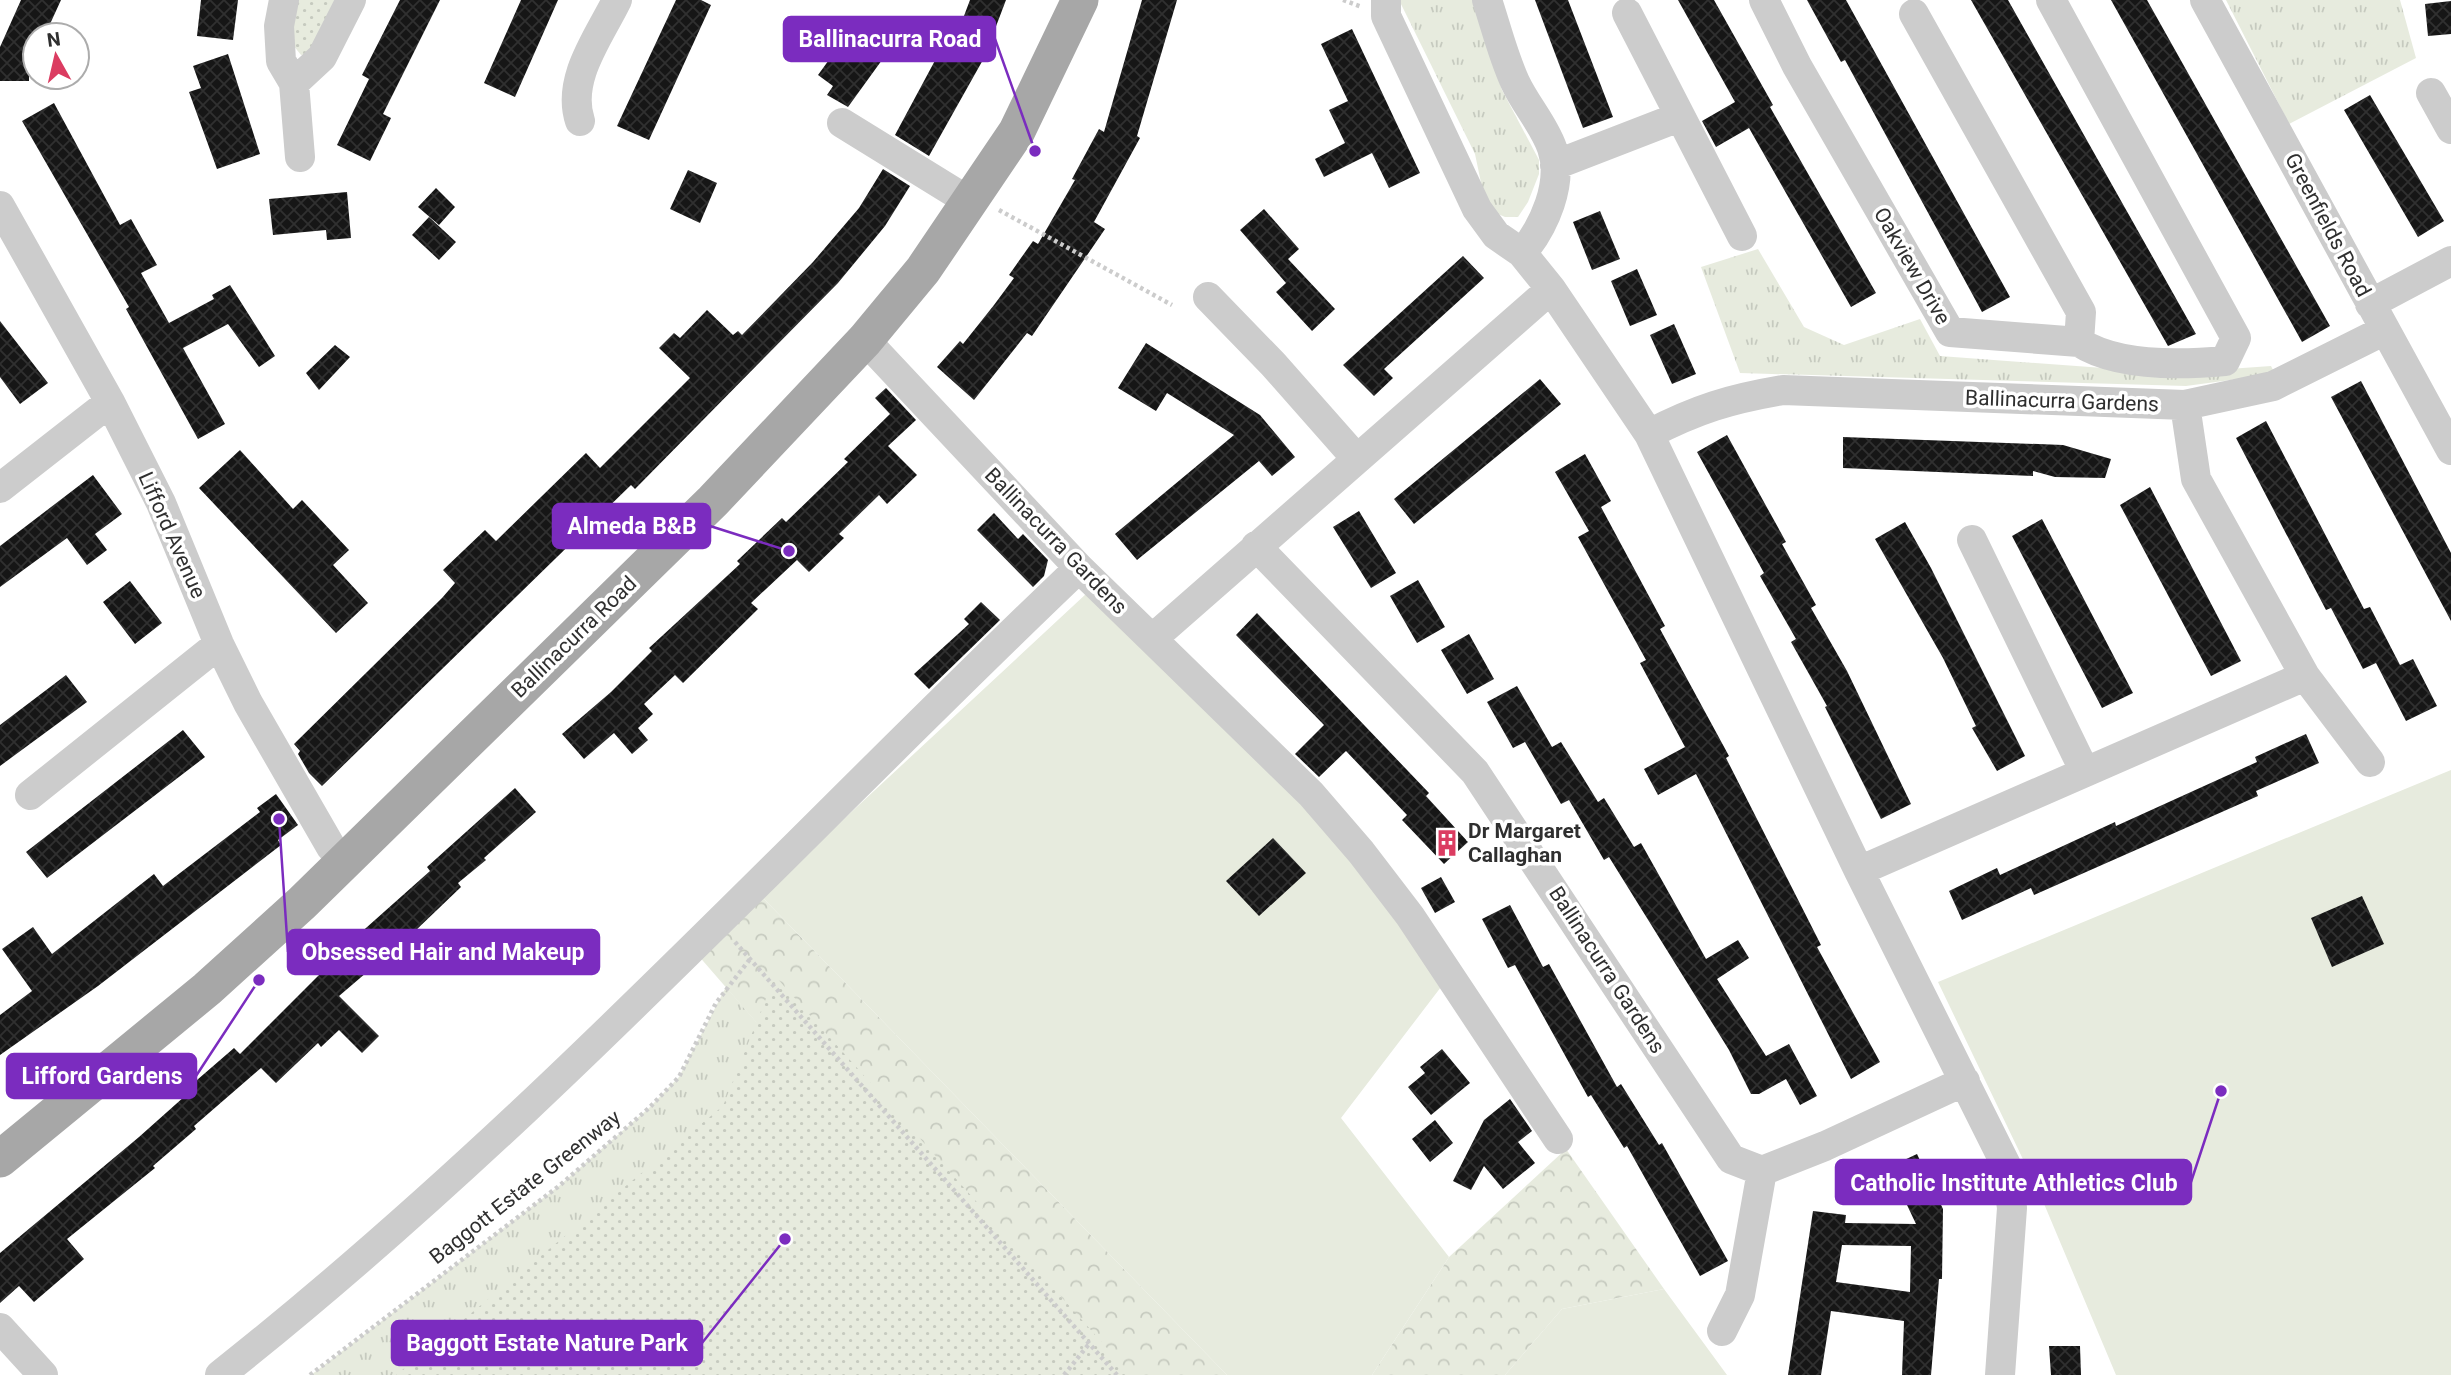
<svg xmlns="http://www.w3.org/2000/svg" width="2451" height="1375" viewBox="0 0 2451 1375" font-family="Roboto,sans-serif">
<defs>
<pattern id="grass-tufts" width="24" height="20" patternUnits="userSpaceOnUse" patternTransform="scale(1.75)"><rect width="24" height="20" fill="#e7ebde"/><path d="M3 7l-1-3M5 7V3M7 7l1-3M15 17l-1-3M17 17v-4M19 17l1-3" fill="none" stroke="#c6cabf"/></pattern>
<pattern id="forest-crowns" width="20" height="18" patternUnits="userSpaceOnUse" patternTransform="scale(1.75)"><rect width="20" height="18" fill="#e7ebde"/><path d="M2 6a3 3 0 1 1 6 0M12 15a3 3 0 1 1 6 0" fill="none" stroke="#c6cabf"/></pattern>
<pattern id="park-dots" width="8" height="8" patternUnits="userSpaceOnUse" patternTransform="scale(1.75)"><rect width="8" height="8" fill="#e7ebde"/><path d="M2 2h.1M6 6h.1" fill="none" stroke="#c6cabf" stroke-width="1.8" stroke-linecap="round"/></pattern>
<pattern id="building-cross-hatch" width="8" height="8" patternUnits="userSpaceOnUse" patternTransform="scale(1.75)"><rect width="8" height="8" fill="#161616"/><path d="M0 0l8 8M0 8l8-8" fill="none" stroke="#303030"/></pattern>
</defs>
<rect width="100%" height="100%" fill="#fff"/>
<path fill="url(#grass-tufts)" d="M1399,0H1473L1502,90L1539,160V174L1528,202L1518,217H1505L1491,211L1484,197L1475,154Z
M2226,0H2400L2416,58L2289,124Z
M1758,249L1804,327L1844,345L1920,319L1940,356L2172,373L2271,366L2275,374L2186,386L1740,373L1701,267Z
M726,987L998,1301L507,1375H311L559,1186L649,1108L679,1077Z"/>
<path fill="url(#forest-crowns)" d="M761,896L1227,1375H931L998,1301L697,954Z
M1566,1149L1664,1289L1562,1309L1505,1375H1372L1449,1257Z"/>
<path fill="url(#park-dots)" d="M295,0H339L309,54L301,55L289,40Z
M775,976L1131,1375H396L723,1106Z"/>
<path fill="#e7ebde" d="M1087,593L1302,800L1405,925L1441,987L1341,1118L1449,1257L1372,1375H1227L761,896Z
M2451,770V1375H2116L2042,1199L1938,982Z
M1664,1289L1727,1375H1505L1562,1309Z"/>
<path fill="url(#building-cross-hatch)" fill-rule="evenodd" d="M21,0H61L45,35H29V81H0V47Z
M201,0H238L233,40L197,36Z
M400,0H440L383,114L391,118L370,161L337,145L369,79L362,75Z
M521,0H558L515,97L484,83Z
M676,0H701L711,5L649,140L617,126Z
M970,0H1006L984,58L929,156L895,135L953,27L959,29Z
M1142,0H1177L1137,136L1140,138L1094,222L1105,229L1032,336L1027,333L974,400L937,367L960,341L963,344L994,305L1014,278L1009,275L1033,241L1038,244L1075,180L1072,179L1099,129L1104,132Z
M1535,0H1568L1613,117L1583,128Z
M1678,0H1714L1773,105L1770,107L1876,293L1851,307L1749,128L1716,147L1702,121L1735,102Z
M1807,0H1846L2010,297L1982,312L1845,60L1841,62Z
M1971,0H2008L2196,334L2168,346Z
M2111,0H2147L2330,326L2302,342Z
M2451,1V34L2428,36L2425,4Z
M1352,29L1420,173L1389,188L1372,153L1324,177L1315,159L1345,143L1329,110L1348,101L1321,44Z
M847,35L882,60L848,107L827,95L833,86L818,75Z
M228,54L260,154L217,169L189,92L201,88L193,66Z
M2370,95L2444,221L2418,237L2344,110Z
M54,103L120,225L131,219L157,265L141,273L169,323L214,299L212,295L230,285L275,356L259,367L228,324L183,348L225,424L198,439L126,309L129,307L22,121Z
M883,169L910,186L885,226L838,283L635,489L631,485L322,786L309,773L298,754L300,751L294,744L442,598L455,583L443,570L485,530L496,541L586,453L600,468L690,378L659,348L674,333L680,338L707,310L733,335L738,331L742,335L813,262L859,208Z
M688,170L717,183L700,223L670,209Z
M436,188L455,207L439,225L418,207Z
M347,192L351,238L327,240L326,230L273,235L269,199Z
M1264,209L1299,249L1288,259L1335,309L1312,331L1276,292L1286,283L1240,230Z
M1600,211L1620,259L1592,270L1573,222Z
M429,217L456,242L439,260L412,235Z
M1463,256L1484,278L1384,369L1393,378L1374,396L1343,365Z
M1637,269L1657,315L1630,326L1611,281Z
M0,321L48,383L20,404L0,377Z
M1674,324L1696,374L1672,384L1650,335Z
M1146,343L1260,415L1295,457L1272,476L1259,461L1137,560L1115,534L1234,435L1167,393L1156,411L1118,388Z
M335,345L350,357L319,390L306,373Z
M1540,379L1561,404L1414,524L1394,499Z
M2361,381L2451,553V621L2331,397Z
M886,388L916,420L888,446L917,475L887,504L879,495L839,534L844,538L809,572L797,560L751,603L758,609L683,683L675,675L644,704L653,714L638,728L648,740L632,754L614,733L584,759L562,734L611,692L652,651L649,648L740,564L737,561L782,518L786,522L848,462L844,459L890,414L875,398Z
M2266,421L2364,609L2370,607L2400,665L2413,659L2437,706L2406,721L2376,663L2363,669L2331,608L2326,610L2236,438Z
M1727,435L1786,542L1782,544L1816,605L1811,608L1847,671L1911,804L1881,819L1825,707L1827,706L1791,642L1796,639L1760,576L1764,573L1697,452Z
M1843,437L2063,445L2111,459L2105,478L2055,477L2033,471V476L1843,468Z
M240,450L293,509L302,500L349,550L333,565L368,603L336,633L199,488Z
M1585,454L1611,501L1601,507L1665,626L1660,629L1729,756L1726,758L1821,945L1817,947L1880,1062L1851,1079L1696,774L1658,795L1644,769L1685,747L1640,663L1646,660L1578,537L1589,531L1555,472Z
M93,475L122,514L95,534L107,550L87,565L67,538L0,587V546Z
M2150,487L2241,661L2211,676L2120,505Z
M1359,511L1396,573L1371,588L1333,527Z
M994,513L1018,539L1023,534L1048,560L1044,576L1033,587L977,530Z
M2042,519L2133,693L2102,708L2012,536Z
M1905,522L1931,568L2025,756L1997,771L1972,728L1976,726L1943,658L1875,539Z
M1418,580L1445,627L1417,643L1390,596Z
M130,581L162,623L135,644L103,602Z
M981,602L1000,620L929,689L914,674L969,624L964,619Z
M1257,613L1429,793L1426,796L1468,842L1444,864L1402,820L1407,815L1346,751L1319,777L1295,754L1324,725L1236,635Z
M1469,634L1494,679L1467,694L1441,650Z
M66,675L87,702L0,766V725Z
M1517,686L1552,747L1561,742L1598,802L1604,798L1634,847L1641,843L1706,959L1738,940L1749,958L1717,979L1766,1056L1789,1044L1817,1096L1800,1105L1786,1079L1759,1094H1751L1729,1050L1609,857L1604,860L1569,800L1561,804L1525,742L1513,748L1487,702Z
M183,730L205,757L47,878L26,852Z
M2306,734L2319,763L2256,791L2258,796L2034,895L2031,888L1962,920L1949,891L1997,868L2000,875L2115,822L2116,826L2257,762L2255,757Z
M515,788L536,812L484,858L486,860L458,883L461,887L414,932L339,996L379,1036L362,1053L339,1030L321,1047L318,1043L276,1083L261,1068L194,1126L196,1129L153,1166L155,1168L67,1239L84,1259L34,1302L19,1286L0,1303V1253L139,1137L185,1096L182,1093L234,1048L240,1054L332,962L330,960L430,871L427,867Z
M276,794L298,825L278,840L281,845L98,986L0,1055V1015L32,991L2,949L33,927L52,954L154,874L163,886L260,812L257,808Z
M1273,838L1306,873L1259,916L1226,881Z
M1441,877L1455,902L1435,913L1421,888Z
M2362,896L2384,944L2332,967L2311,918Z
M1510,905L1543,967L1549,964L1617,1087L1621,1084L1659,1145L1662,1143L1728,1261L1700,1276L1627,1146L1624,1148L1591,1095L1588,1097L1515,965L1508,968L1482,919Z
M1442,1049L1470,1083L1431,1115L1408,1087L1425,1073L1420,1067Z
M1510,1099L1532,1131L1518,1142L1535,1163L1503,1189L1484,1166L1471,1190L1453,1181L1484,1120Z
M1435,1120L1453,1143L1430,1162L1412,1139Z
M1917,1154L1943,1209L1942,1279H1939L1931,1375H1902L1904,1321L1831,1311L1821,1375H1788L1813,1211L1846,1215L1845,1223L1916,1224L1889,1167ZM1842,1245L1911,1246L1910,1292L1836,1282Z
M2049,1346H2080L2081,1375H2051Z"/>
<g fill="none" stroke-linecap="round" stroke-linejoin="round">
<path stroke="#ccc" stroke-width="4.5" stroke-dasharray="3.5 3.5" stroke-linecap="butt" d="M1343,0L1362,7
M999,210L1172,305
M735,942L1117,1375
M310,1375L559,1186L649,1108L679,1077L716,1003L750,959
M1064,1375L1089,1344"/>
<path stroke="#ccc" stroke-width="30" d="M284,0L279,26L281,61L294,83L300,157
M1386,0V16L1477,209L1496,235L1522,253L1551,289L1649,434L1859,871L2006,1165L2012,1208L2000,1375
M1487,0C1496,27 1503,56 1515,82C1525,104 1544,125 1552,148C1564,183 1544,227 1522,253
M1764,0L1797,66L1950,332L2079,342C2117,367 2181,365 2225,361L2236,338L2051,0
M2205,0L2451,450
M1627,13L1742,236
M1914,14L2081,312L2079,342
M294,83L322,57L351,0
M2431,93L2451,129
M580,121C566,79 599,37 617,0
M842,123L970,202
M1555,165L1679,117
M0,206L110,402L161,503L219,644L248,703L331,847L344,862
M1208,297L1273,364L1356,458
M2370,304L2451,261
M865,340L1079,568L1152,639L1551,289
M2185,405L2273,386L2383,331
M1649,434C1697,409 1730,399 1783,390L2185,405L2196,479L2305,676L2370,762
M0,488L110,402
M1972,540L2084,770
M1256,546L1475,772L1731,1159L1762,1171L1825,1146L1965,1081
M1152,639L1311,794L1361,852L1410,916L1558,1139
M30,795L219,644
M1859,871L2305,676
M0,1328L43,1375
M1722,1331L1740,1295L1762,1171
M220,1375C529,1131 794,839 1079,568"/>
<path stroke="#a7a7a7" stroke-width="37" d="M0,1159L207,989L302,903L713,501L865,340L923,270L1017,131L1080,0"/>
</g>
<defs>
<symbol id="building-bare" viewBox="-9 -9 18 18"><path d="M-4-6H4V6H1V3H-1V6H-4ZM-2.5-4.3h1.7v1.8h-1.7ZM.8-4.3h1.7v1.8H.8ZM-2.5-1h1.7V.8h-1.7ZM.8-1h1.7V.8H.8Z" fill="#db3c61" stroke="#fff" stroke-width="2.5" paint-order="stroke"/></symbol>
</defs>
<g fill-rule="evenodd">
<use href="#building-bare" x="1428" y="824" width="38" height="38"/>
</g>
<g text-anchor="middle" stroke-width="7" stroke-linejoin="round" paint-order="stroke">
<g font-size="21" fill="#2f2f2f" stroke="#fff">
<text transform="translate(2328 225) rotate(62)" y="7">Greenfields Road</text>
<text transform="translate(1912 266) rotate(60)" y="7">Oakview Drive</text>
<text transform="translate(2062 401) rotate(2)" y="7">Ballinacurra Gardens</text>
<text transform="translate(172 535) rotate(66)" y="7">Lifford Avenue</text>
<text transform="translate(1056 541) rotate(46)" y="7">Ballinacurra Gardens</text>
<text transform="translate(574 637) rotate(-44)" y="7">Ballinacurra Road</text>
<text transform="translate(1607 970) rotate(57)" y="7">Ballinacurra Gardens</text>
<text transform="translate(525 1187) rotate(-38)" y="7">Baggott Estate Greenway</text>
</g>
<g font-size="21" font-weight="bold" fill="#2f2f2f" stroke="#fff" text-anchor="start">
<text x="1468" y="838">Dr Margaret<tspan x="1468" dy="24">Callaghan</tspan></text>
</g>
</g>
<path fill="none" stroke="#7b2cbf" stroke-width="2.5" d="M1035 151L995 39M789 551L710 526M279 819L288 952M259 980L196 1076M2221 1091L2191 1182M785 1239L702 1343"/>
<g fill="#7b2cbf" stroke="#fff" stroke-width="2.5">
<circle cx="1035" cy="151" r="7"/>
<circle cx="789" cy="551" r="7"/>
<circle cx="279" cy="819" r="7"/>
<circle cx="259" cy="980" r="7"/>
<circle cx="2221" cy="1091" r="7"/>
<circle cx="785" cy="1239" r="7"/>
</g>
<g fill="#7b2cbf" stroke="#7b2cbf" stroke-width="2.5">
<rect x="784" y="17" width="211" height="44" rx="7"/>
<rect x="553" y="504" width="157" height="44" rx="7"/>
<rect x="288" y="930" width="311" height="44" rx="7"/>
<rect x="7" y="1054" width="189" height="44" rx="7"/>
<rect x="1836" y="1160" width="355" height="44" rx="7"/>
<rect x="392" y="1321" width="310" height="44" rx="7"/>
</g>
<g font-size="23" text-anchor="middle" font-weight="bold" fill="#fff">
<text x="890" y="47">Ballinacurra Road</text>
<text x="632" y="534">Almeda B&amp;B</text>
<text x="443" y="960">Obsessed Hair and Makeup</text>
<text x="102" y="1084">Lifford Gardens</text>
<text x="2014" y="1191">Catholic Institute Athletics Club</text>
<text x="547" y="1351">Baggott Estate Nature Park</text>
</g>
<g transform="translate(56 56) rotate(352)"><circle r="33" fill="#ffffff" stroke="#acacac" stroke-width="2"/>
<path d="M0-5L12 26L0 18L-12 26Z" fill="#db3c61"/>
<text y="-10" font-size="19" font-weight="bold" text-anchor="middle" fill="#2f2f2f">N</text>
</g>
</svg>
